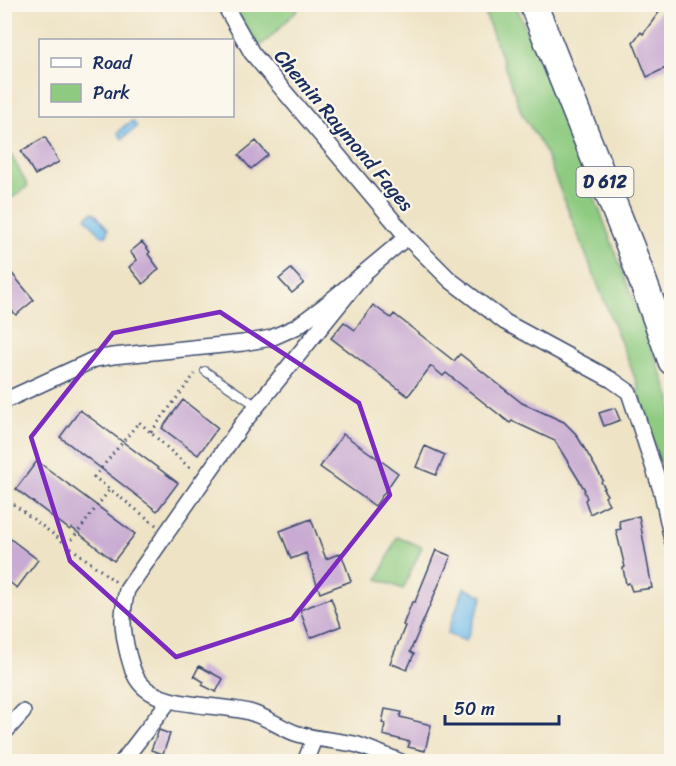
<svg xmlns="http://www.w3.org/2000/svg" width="676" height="766" viewBox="0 0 676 766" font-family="Sriracha,sans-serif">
<rect width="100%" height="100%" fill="#fbf7ec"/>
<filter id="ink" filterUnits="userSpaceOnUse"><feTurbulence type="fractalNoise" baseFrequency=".0167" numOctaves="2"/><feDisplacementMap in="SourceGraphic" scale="12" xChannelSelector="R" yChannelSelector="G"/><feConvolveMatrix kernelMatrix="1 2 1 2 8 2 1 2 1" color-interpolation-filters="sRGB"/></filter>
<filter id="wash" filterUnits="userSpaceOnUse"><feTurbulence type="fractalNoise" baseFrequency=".008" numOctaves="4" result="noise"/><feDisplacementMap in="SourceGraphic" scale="24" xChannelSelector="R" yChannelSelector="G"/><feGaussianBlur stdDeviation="1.35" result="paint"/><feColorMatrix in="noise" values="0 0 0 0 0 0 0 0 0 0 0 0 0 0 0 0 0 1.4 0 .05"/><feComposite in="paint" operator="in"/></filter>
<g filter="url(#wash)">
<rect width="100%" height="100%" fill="#eee3c5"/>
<path fill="#8ecb81" stroke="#547d70" stroke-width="1.5" d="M233,5H302L270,38L259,46Z
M482,5H516L574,143L671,399V495L637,396L639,388L543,147L522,114Z
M4,142L28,186L5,203H4Z
M397,537L422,547L403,589L378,579Z"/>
<path fill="#72bdeb" stroke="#4676a4" stroke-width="1.5" d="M133,121L137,127L122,139L118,133L124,126Z
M94,212L108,229L107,236L101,235L86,218L89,214Z
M464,588L483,596L466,641L447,634Z"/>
<g id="blocks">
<path fill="#c8aad2" d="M665,4H672V65L647,77L633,42L641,32L643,34Z
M45,137L59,162L35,175L21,151Z
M256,141L268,155L251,169L239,155Z
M142,242L150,252L148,254L159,269L143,284L129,267L137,260L130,252Z
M4,264L34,300L16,315L4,302Z
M291,269L304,283L292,293L279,279Z
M373,305L391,318L394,314L454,361L460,354L522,403L564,422L576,434L603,480L601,482L605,488L603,489L607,495L605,497L609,504L590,514L585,500L587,498L584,491L585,490L555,441L512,421L510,423L446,373L443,376L431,366L408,396L331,338L344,322L355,330Z
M183,400L218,428L198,455L162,428Z
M615,408L620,420L604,426L599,413Z
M80,410L178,483L157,511L60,437Z
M343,434L398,473L375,506L320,467Z
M425,446L445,455L436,475L416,467Z
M37,461L135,534L114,561L72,528L70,530L16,489Z
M639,516L652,588L632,591L629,583L626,584L623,568L625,567L616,530L621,529L619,521Z
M311,519L326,559L341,553L351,581L320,593L306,553L291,559L280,531Z
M4,534L38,560L17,588L4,578Z
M436,550L451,556L410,652L414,654L407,670L390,663L405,626L403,625L412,602H415Z
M331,598L341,626L310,638L300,610Z
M199,666L223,679L216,692L202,685L204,682L194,676Z
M385,709L401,712L400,717L431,725L425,751L408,747L410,742L383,735L385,724L382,723Z
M159,730L170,734L163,754L151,750Z"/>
</g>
</g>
<g filter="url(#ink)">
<use href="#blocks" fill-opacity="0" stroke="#3b4a6d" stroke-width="1.5"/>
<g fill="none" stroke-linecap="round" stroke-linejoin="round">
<defs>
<path id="lane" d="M205,371L257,406"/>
<path id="street" d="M407,237L450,280L505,322L612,380L629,392L662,493L672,540
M364,274L243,423L127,590C121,615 122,629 128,654C131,664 133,675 140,683C161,709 216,703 249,712C265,716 279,727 295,733C315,740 337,740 358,745C372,750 387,756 401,762
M4,401L95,359L113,356L243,343L271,338L296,327L323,307L407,237L252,53L224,4
M4,733L23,712
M122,762L169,701
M305,762L314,739"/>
<path id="highway" d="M533,4L630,246L672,361"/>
</defs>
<use href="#lane" stroke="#3b4a6d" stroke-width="10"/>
<use href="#street" stroke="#3b4a6d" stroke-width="18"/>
<use href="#highway" stroke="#3b4a6d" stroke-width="30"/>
<path stroke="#3b4a6d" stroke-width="3" stroke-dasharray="1.5 4.5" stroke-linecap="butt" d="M151,432L195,374
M4,497L116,582
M156,525L94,477L139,422L192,470
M68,545L110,489"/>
<use href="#lane" stroke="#fff" stroke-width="8"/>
<use href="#street" stroke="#fff" stroke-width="15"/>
<use href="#highway" stroke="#fff" stroke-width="27"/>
</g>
</g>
<path fill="none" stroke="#7b2cbf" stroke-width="4.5" stroke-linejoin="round" d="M220,312L359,403L390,495L292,619L176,657L70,561L31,437L113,333Z"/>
<g text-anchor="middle" stroke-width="4.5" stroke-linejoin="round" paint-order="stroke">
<rect fill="#fbf7ec" stroke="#5e6b89" stroke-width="1.5" x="576.5" y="167" width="57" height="30" rx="4.5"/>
<g font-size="18" font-weight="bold" fill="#1b2f5e">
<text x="605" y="188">D 612</text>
</g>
<g font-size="20" fill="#1b2f5e" stroke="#fbf7ec">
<text transform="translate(344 130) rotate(50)" y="7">Chemin Raymond Fages</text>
</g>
</g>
<rect width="676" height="766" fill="none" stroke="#fbf7ec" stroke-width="24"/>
<rect x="39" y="39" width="195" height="78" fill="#fbf7ec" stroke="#a1a7b3" stroke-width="1.5"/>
<rect x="51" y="58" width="30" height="9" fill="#ffffff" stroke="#a1a7b3" stroke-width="1.5"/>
<text x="93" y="69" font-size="18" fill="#1b2f5e">Road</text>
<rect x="51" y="84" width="30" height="18" fill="#8ecb81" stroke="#a1a7b3" stroke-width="1.5"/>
<text x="93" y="99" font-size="18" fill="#1b2f5e">Park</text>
<path d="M445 715v9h114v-9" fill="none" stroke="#1b2f5e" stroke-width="3"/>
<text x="454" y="715" font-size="18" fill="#1b2f5e" stroke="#fbf7ec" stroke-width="4.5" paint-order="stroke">50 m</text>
</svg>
